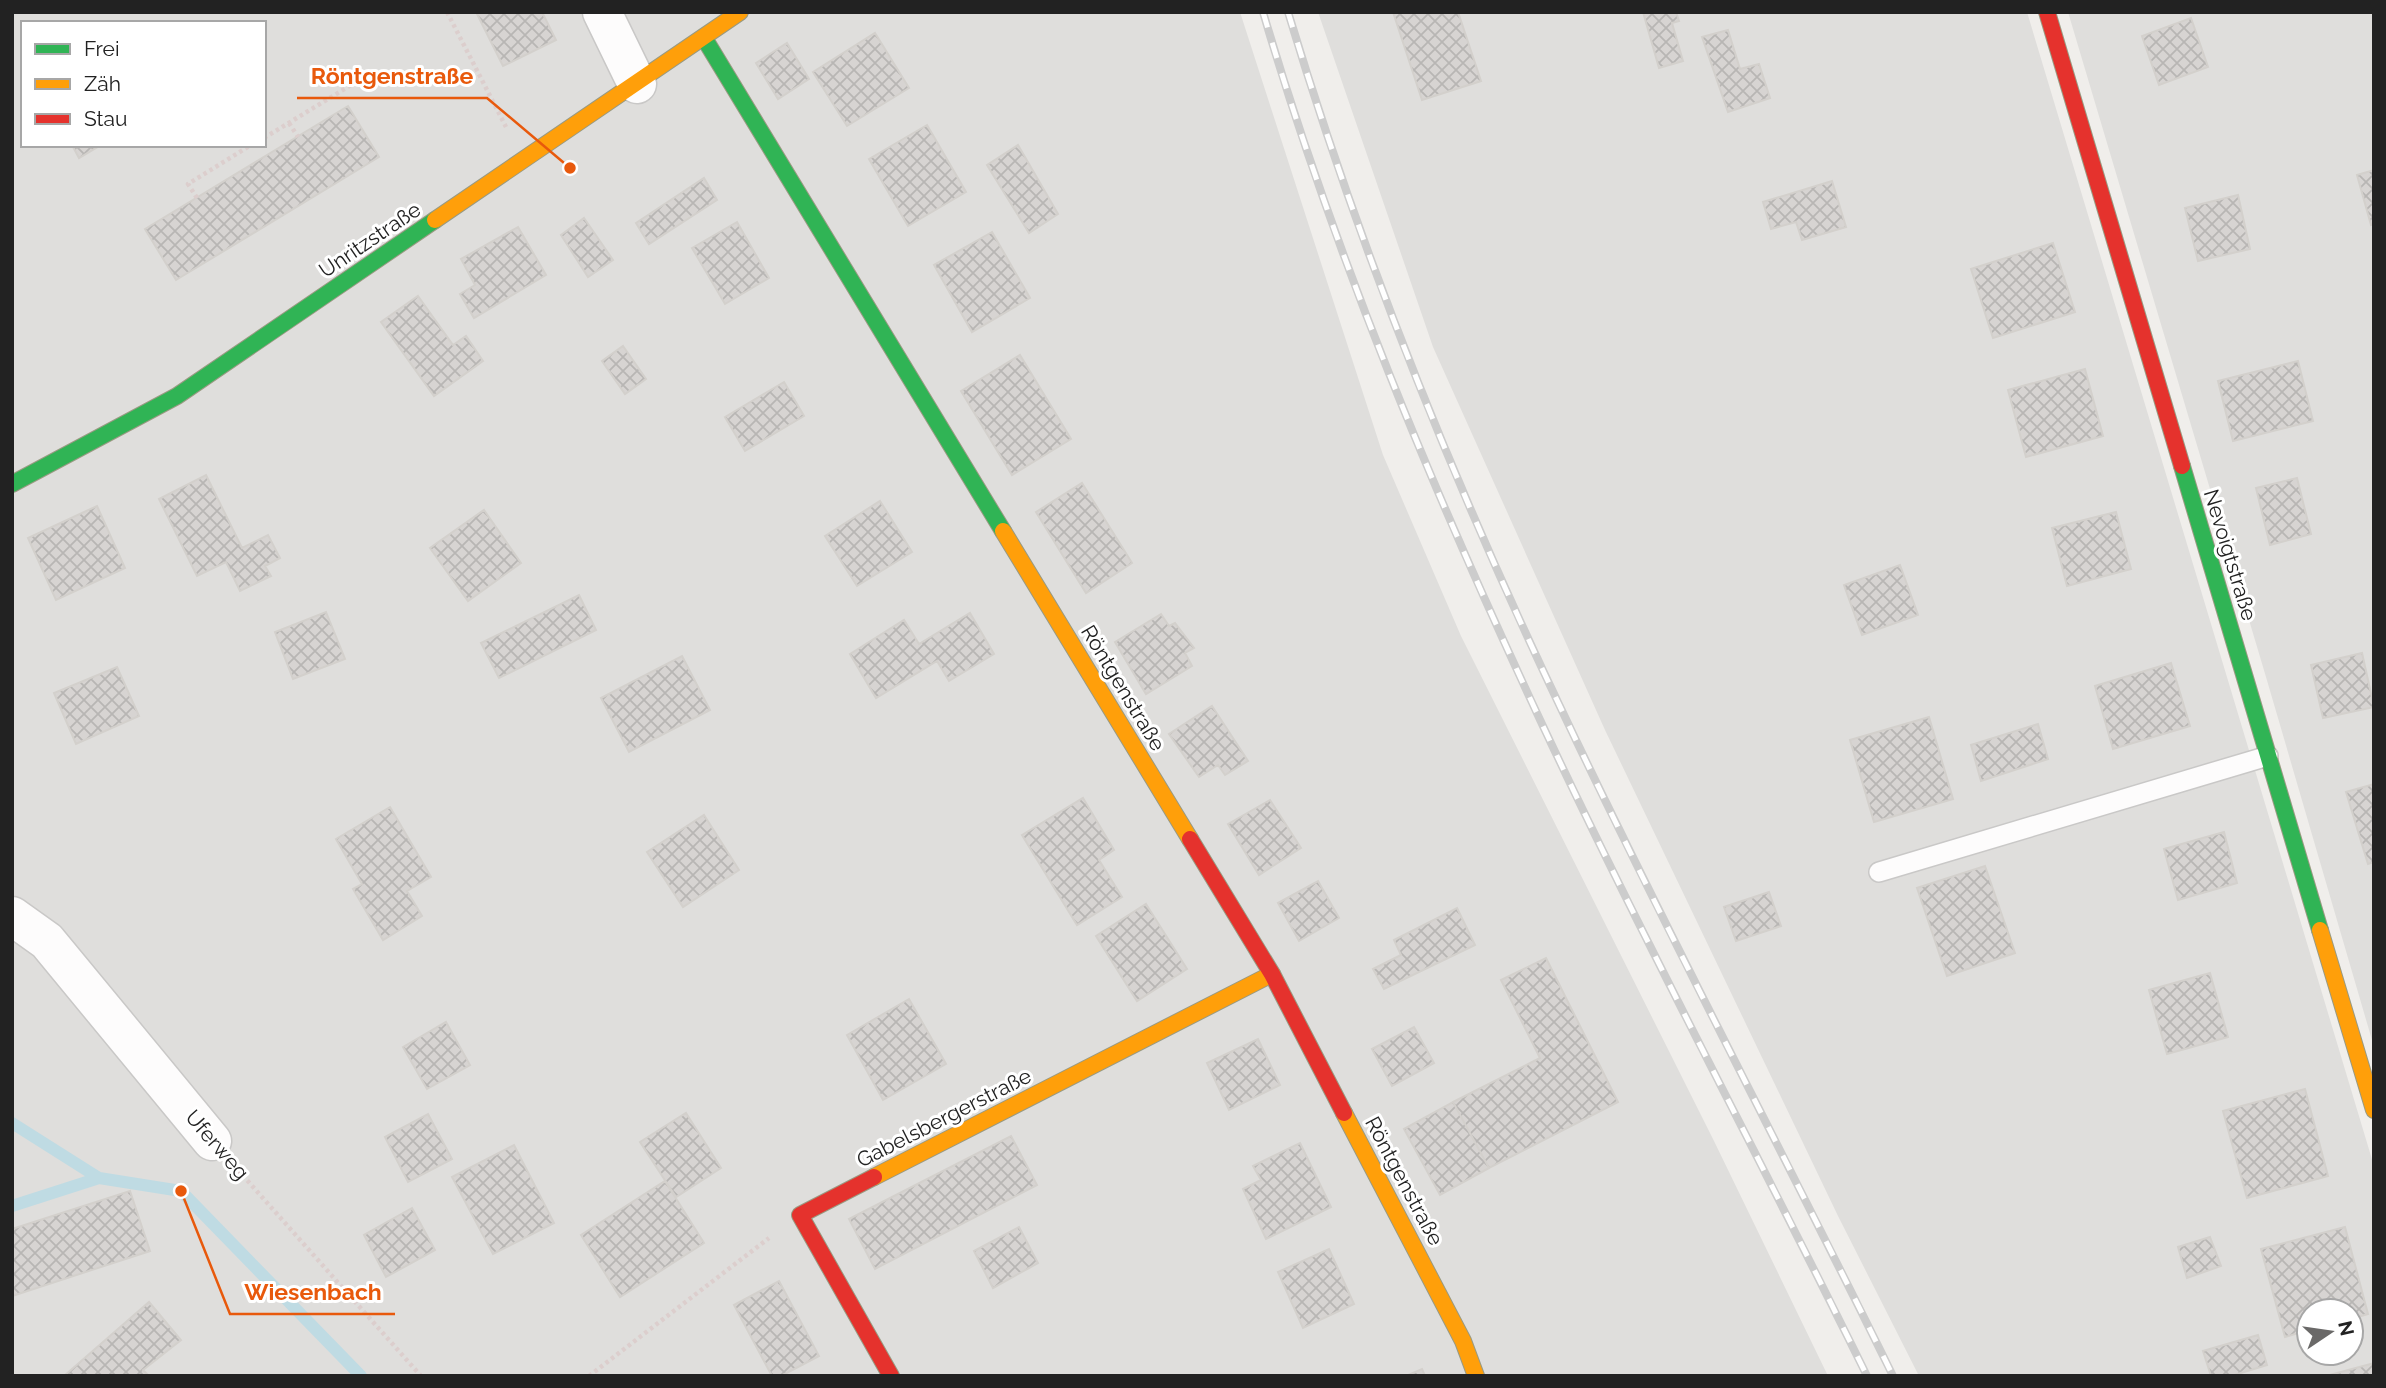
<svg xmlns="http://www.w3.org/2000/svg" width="2386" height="1388" viewBox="0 0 2386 1388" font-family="Raleway,sans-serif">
<defs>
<pattern id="building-cross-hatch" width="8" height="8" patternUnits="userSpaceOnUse" patternTransform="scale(1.75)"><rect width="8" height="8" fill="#d7d4d2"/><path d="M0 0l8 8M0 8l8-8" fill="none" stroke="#b8b6b4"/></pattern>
</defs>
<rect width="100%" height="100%" fill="#f0eeeb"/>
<path fill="#dfdedc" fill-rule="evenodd" d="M12,12H1240L1383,455L1461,636L1714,1141L1828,1376H12ZM23,23H264V145H23Z
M1318,12H2027L2374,1166V1376H1919L1838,1216L1605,730L1433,347ZM2309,1311H2351V1353H2309Z
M2068,12H2374V1047L2266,677Z"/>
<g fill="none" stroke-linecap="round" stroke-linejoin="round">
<path stroke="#bfdbe3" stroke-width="12" d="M12,1123L99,1178L181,1191L361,1376
M12,1206L99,1178"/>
</g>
<path fill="url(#building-cross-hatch)" stroke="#d3d0cc" stroke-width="2" d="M476,12H542L556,40L503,66Z
M1393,12H1458L1481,81L1422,100Z
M1643,12H1676L1679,21L1672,23L1683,61L1659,68Z
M2191,18L2208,67L2159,85L2142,36Z
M1728,30L1740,69L1759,64L1770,98L1728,112L1702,37Z
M875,33L909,88L847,126L813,72Z
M787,43L809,79L778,99L756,63Z
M348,106L379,157L176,280L145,229Z
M927,125L966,192L908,226L869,159Z
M72,145H101L79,158Z
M1018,145L1058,214L1029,233L987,165Z
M2374,170V224L2371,225L2357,175Z
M704,178L717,200L649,244L636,223Z
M1832,181L1846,227L1802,240L1796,222L1771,229L1763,202Z
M2238,195L2250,249L2198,261L2185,208Z
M584,218L613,260L588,277L561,235Z
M737,222L769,278L725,304L692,248Z
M518,227L546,275L474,318L460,294L475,285L461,259Z
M992,232L1030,298L972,332L934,265Z
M2053,243L2075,312L1993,338L1971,269Z
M418,296L453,345L466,336L483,361L434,396L381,322Z
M623,346L646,379L625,394L602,361Z
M1020,355L1071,439L1012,475L961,391Z
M2298,361L2313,421L2233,441L2218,381Z
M2085,369L2103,436L2026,457L2008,390Z
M784,382L804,416L745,451L725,417Z
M206,475L242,548L268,535L280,558L265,566L271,576L240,591L226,562L197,576L159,499Z
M2297,478L2311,534L2270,545L2256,488Z
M1082,483L1132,563L1086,593L1036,512Z
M880,501L912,552L857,586L825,536Z
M97,506L125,568L56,600L28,538Z
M484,510L521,563L468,601L430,548Z
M2116,512L2131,569L2067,586L2052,528Z
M1900,565L1918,615L1862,635L1844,585Z
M579,595L596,630L499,678L481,643Z
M326,612L345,659L293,679L275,632Z
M970,613L994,654L949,681L937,661L876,698L850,654L904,620L919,644Z
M1161,614L1169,626L1175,623L1194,648L1185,653L1192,666L1146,694L1115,642Z
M2362,653L2374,707L2323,718L2311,665Z
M682,656L710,710L629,752L601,698Z
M2171,663L2190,726L2113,749L2095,686Z
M117,667L139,716L76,744L54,693Z
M1212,706L1248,761L1225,775L1218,765L1199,777L1169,734Z
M1929,717L1953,799L1874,822L1850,740Z
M2038,724L2048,759L1981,781L1971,745Z
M2374,784V862L2368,864L2346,792Z
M1083,798L1114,850L1099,860L1122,897L1077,925L1022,835Z
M1270,800L1301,848L1259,875L1228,824Z
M390,807L431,877L407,891L422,916L383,940L353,889L362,884L336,839Z
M704,815L739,870L683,907L647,852Z
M2224,832L2237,883L2178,900L2164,849Z
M1985,866L2015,953L1947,976L1917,888Z
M1318,881L1339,918L1299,941L1278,903Z
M1769,892L1781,926L1736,941L1724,907Z
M1146,904L1187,969L1137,1001L1096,936Z
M1457,908L1475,945L1384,989L1373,969L1401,955L1394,940Z
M1546,958L1618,1102L1489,1168L1453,1102L1540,1058L1501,980Z
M2210,973L2228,1037L2167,1054L2149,990Z
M909,999L946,1064L883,1100L847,1035Z
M446,1022L470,1065L427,1089L403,1047Z
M1414,1027L1434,1063L1392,1086L1372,1049Z
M1258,1039L1280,1085L1229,1110L1207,1063Z
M2305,1089L2328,1176L2247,1198L2223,1111Z
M1453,1102L1489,1168L1440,1195L1404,1129Z
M686,1113L721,1168L676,1197L640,1142Z
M428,1114L452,1159L408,1182L385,1137Z
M1011,1136L1037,1185L875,1269L849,1219Z
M1300,1143L1331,1207L1266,1239L1243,1189L1261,1180L1253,1166Z
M514,1145L554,1223L493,1254L452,1177Z
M665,1181L704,1243L620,1297L581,1235Z
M130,1191L150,1251L12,1296V1229Z
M412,1208L435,1250L386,1277L364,1235Z
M1019,1227L1038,1263L993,1288L974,1251Z
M2345,1227L2368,1314L2351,1319V1311H2309V1330L2285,1337L2261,1249Z
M2210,1237L2221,1266L2187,1278L2178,1247Z
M1329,1249L1354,1304L1303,1328L1278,1272Z
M779,1281L819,1356L781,1376H772L734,1305Z
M149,1302L181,1340L143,1370L149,1376H64Z
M2258,1335L2267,1365L2231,1376H2211L2203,1351Z
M2374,1363V1376H2326Z
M1422,1369L1425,1376H1406Z"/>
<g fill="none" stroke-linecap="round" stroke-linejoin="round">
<defs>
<path id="lane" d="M1879,872L2268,756"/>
<path id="street" d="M602,12L637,84
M12,916L47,941L212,1141"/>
<path id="fast" d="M704,38L1003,531
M2182,466L2320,930
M12,484L177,396L435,220"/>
<path id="slow" d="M435,220L740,12
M1003,531L1190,839
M2320,930L2374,1110
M1344,1113L1463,1341L1476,1376
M874,1177L1272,974"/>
<path id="jam" d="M2047,12L2182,466
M1190,839L1272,974L1344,1113
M874,1177L800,1215L891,1376"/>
</defs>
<use href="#lane" stroke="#c9c8c7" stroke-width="22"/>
<use href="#street" stroke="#c9c8c7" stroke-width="41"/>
<use href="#fast" stroke="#999a82" stroke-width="18"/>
<use href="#slow" stroke="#999a82" stroke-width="18"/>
<use href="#jam" stroke="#999a82" stroke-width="18"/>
<path stroke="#dccecd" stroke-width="4.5" stroke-dasharray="3.5 3.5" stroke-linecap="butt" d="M447,12L506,127
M289,123L298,137
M264,138L351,85
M197,198L188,184L251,145
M238,1170L421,1376
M589,1376L769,1238"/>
<use href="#lane" stroke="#fdfcfc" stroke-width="19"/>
<use href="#street" stroke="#fdfcfc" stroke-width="38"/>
<use href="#fast" stroke="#30b455" stroke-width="16"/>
<use href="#slow" stroke="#ff9f0a" stroke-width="16"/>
<use href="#jam" stroke="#e5322d" stroke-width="16"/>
<defs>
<path id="rail" d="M1263,12C1335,257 1434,493 1542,724C1645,944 1760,1158 1867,1376
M1288,12C1361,254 1456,489 1565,717C1670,939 1785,1156 1893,1376"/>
</defs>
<use href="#rail" stroke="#ccc" stroke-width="8"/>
<use href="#rail" stroke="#fff" stroke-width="5" stroke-dasharray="16" stroke-linecap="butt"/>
</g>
<g text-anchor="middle" stroke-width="6" stroke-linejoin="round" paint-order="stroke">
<g font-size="21" fill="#222" stroke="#fff">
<text transform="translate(370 240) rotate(-34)" y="7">Unritzstraße</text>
<text transform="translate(2230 555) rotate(73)" y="7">Nevoigtstraße</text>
<text transform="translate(1123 688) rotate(59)" y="7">Röntgenstraße</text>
<text transform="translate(944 1118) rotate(-27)" y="7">Gabelsbergerstraße</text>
<text transform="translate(217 1145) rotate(49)" y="7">Uferweg</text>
<text transform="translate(1404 1181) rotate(62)" y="7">Röntgenstraße</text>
</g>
</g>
<path fill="none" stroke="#e8590c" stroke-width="2.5" d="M570 168L487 98H297M181 1191L230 1314H395"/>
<g fill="#e8590c" stroke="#fff" stroke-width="2.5">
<circle cx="570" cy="168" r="7"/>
<circle cx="181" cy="1191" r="7"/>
</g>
<g font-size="23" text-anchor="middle" font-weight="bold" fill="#e8590c" stroke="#fff" stroke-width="6" stroke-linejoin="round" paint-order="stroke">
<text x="392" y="84">Röntgenstraße</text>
<text x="313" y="1300">Wiesenbach</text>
</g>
<rect width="2386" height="1388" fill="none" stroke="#222222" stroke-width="28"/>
<rect x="21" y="21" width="245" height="126" fill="#ffffff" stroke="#a7a7a7" stroke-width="2"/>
<rect x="35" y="44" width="35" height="10" fill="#30b455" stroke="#a7a7a7" stroke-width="2"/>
<text x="84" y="56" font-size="21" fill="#222222">Frei</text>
<rect x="35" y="79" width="35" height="10" fill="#ff9f0a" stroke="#a7a7a7" stroke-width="2"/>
<text x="84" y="91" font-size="21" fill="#222222">Zäh</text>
<rect x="35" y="114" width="35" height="10" fill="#e5322d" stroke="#a7a7a7" stroke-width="2"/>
<text x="84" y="126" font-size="21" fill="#222222">Stau</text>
<g transform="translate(2330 1332) rotate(77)"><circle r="33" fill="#ffffff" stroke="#a7a7a7" stroke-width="2"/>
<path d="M0-5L12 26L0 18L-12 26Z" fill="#6a6968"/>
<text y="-10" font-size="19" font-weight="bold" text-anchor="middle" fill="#222222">N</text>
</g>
</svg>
